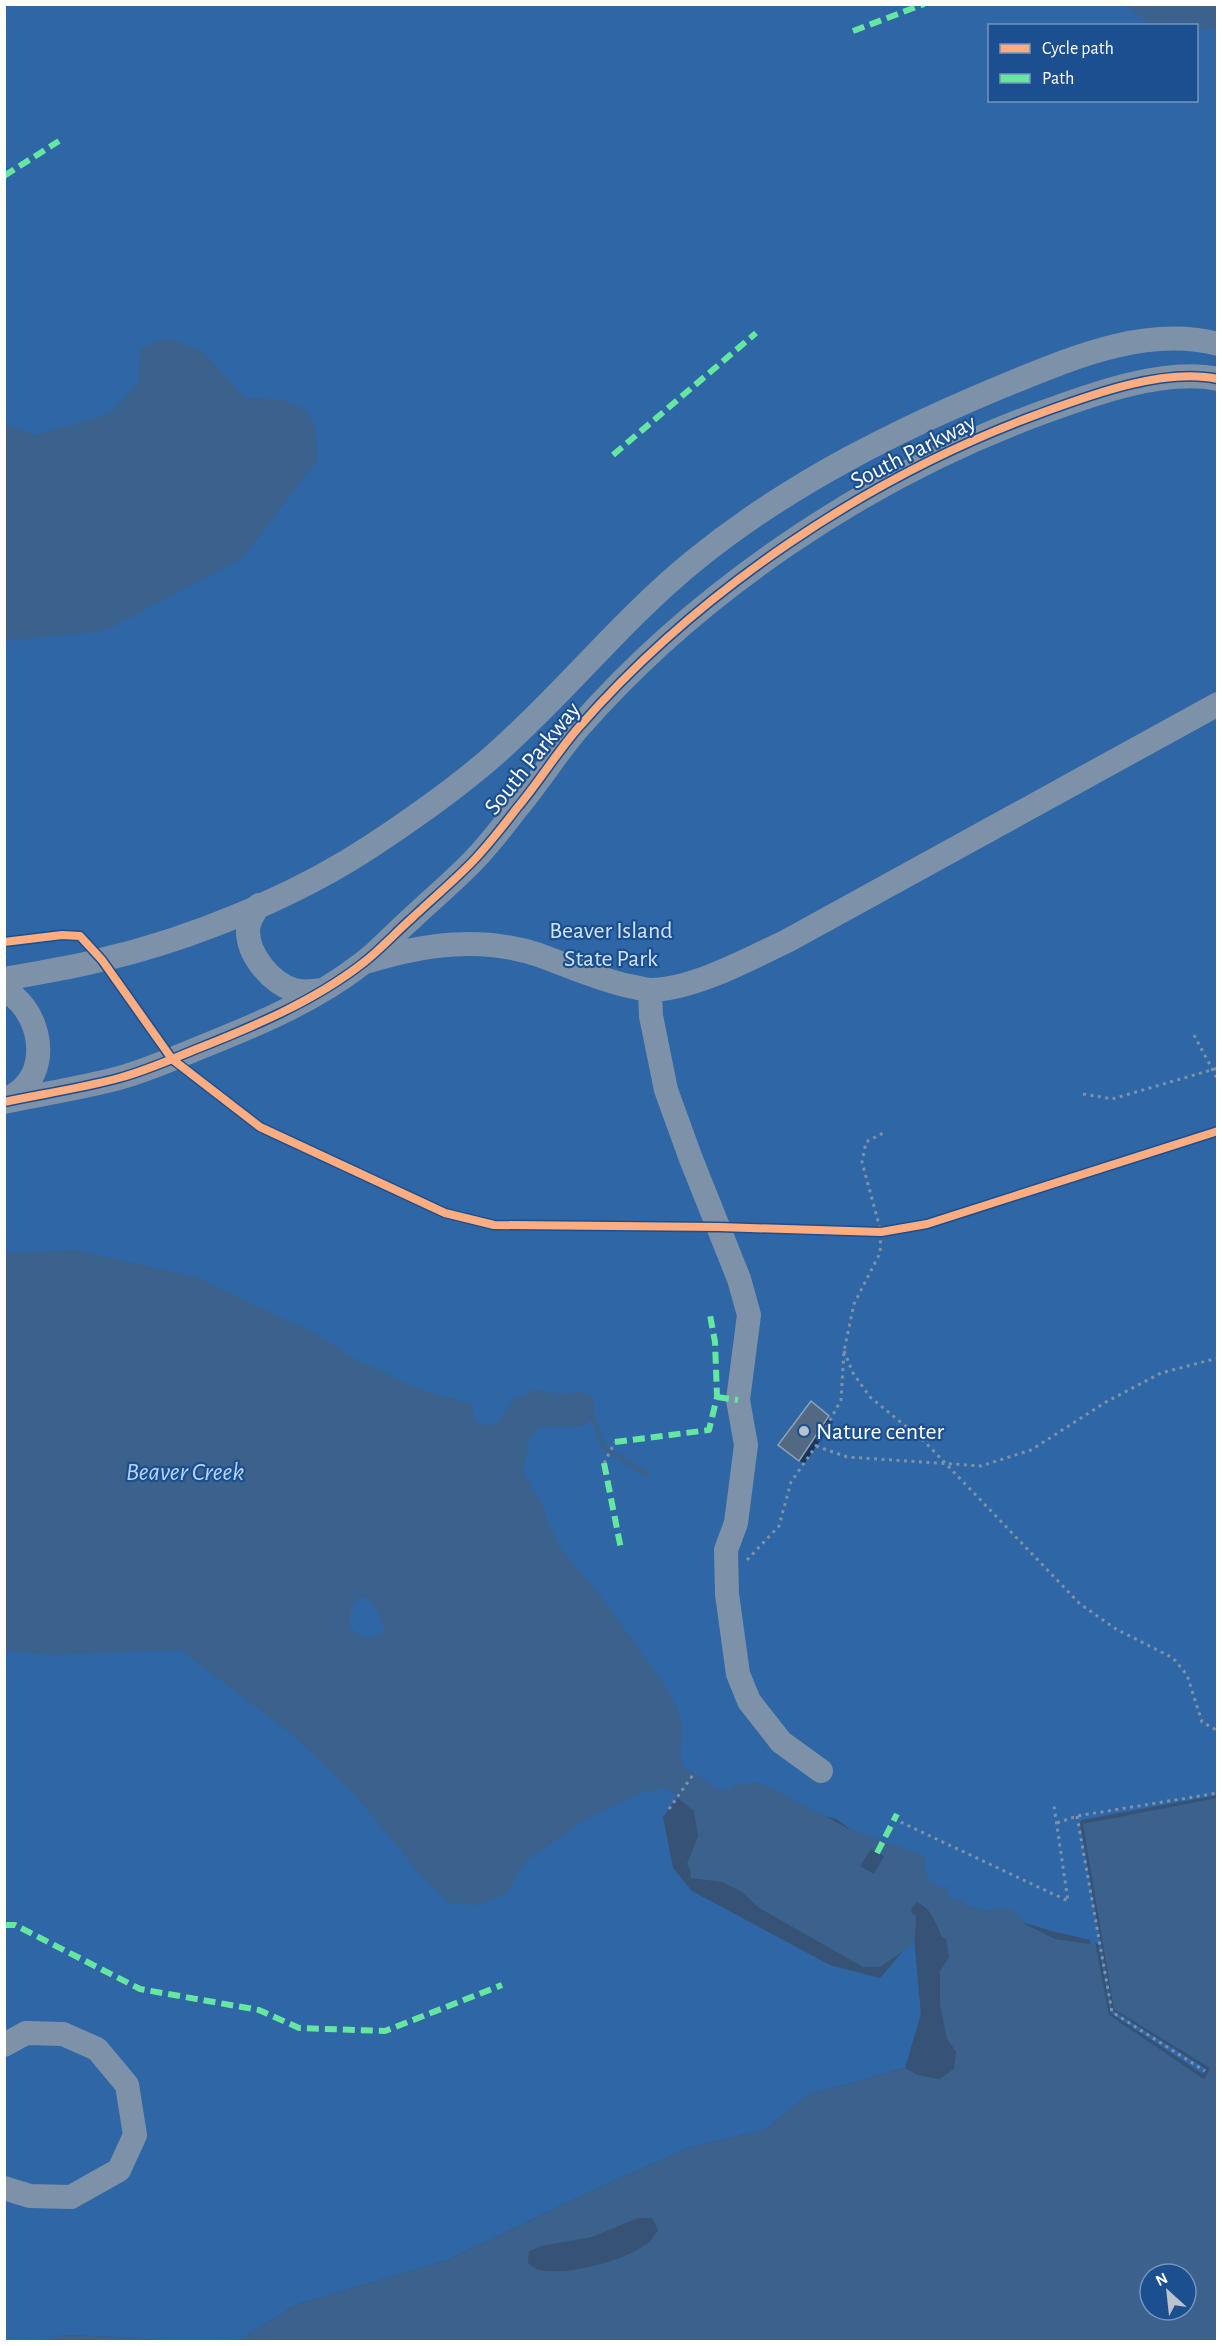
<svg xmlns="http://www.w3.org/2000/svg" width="1222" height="2346" viewBox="0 0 1222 2346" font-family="'Alegreya Sans',sans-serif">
<rect width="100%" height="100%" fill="#365274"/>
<path fill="#2f66a5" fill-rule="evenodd" d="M5,5H1217V2085L1103,2016L1090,1940L1055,1932L935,1896L837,1819L685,1787L663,1817L673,1868L692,1891L830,1965L880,1978L914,1938L921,2014L905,2068L808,2095L765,2130L688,2148L587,2193L448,2260L295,2305L238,2341L162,2342L142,2338L63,2335L42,2341L5,2342ZM990,26H1196V100H990Z"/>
<path fill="#3b618d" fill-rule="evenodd" d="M1126,5H1217V26L1211,29L1197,30L1196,26L1151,25Z
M167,338L202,351L245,398C269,399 300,396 313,422C318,431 316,448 318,459L243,558L105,631L5,641V424L36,435L109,414L139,383L140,349Z
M75,1250L196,1277L320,1336L348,1355L409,1385L438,1395L471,1403L474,1418L481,1425L496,1424L514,1399L534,1390L561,1394L583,1392L594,1398V1419L581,1426L539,1427L529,1439L523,1472L543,1505L547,1520L561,1549L603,1599L666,1687L677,1707L682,1722L681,1760L684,1766L718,1789L729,1790L736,1785L760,1782L847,1828L925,1856L927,1879L941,1888L948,1885L946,1894L951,1898L962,1900L965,1905L989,1911L1002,1907L1015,1912L1025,1924L1055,1939L1096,1945L1109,2015L1204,2079L1210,2068L1114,2009L1083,1823L1217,1798V2341H238L295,2305L448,2260L587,2193L688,2148L765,2130L808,2095L905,2068L918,2075L939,2079L954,2069L956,2052L947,2039L940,2005V1971L949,1957L946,1939L942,1937C936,1924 932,1909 917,1902L911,1909L912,1913L916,1916L915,1939L909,1947L880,1967H863L759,1908L742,1892L722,1882L690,1878L691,1872L687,1864L698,1836L694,1811L665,1788L644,1792L588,1818L527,1860L506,1894L478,1905L450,1903L418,1872L355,1795L294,1736L181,1650L51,1655L5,1651L4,1253ZM360,1598H367C376,1607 383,1619 384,1631C367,1646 343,1632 351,1609C353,1605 357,1601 360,1598ZM638,2218H652L658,2230C655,2234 652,2239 649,2242C629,2260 566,2276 540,2270C535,2269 532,2266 528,2263L529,2251L542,2246L592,2237ZM1150,2274H1186V2310H1150Z
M63,2335L142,2338L162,2341H42Z"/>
<path fill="#365274" d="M1218,1795L1217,1798L1083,1824L1114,2009L1210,2068L1204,2079L1109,2015L1095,1942L1099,1945L1111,2013L1203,2074L1206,2069L1112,2010L1080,1823L1082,1820Z
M871,1849L884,1856L874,1874L860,1866Z"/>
<path fill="#0007" d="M811,1403L833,1422L804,1464L785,1450Z"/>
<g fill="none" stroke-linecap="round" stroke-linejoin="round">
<path stroke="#3b618d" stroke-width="5" d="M594,1419L604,1448L647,1474"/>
</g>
<path fill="#526984" stroke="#92a2b6" stroke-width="1.5" d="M811,1401L829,1416L799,1461L778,1445Z"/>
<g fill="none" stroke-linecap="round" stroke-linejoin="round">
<path stroke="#7d92a8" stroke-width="3" stroke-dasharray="3 4.5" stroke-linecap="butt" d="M1194,1035L1218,1080
M1083,1094L1112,1099L1218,1068
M844,1351L853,1373L870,1397L925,1442L1080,1604L1116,1629L1173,1658L1187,1675L1202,1722L1218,1731
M816,1446L847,1457L981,1466L1031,1450L1106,1402L1161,1373L1218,1358
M604,1463L615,1442
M747,1560L779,1526L791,1482L816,1446L841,1400L844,1351L854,1304L880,1253L881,1232L862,1162L866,1142L885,1132
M669,1809L695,1772
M1077,1816L1112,2012L1205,2071
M894,1819L1068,1901L1054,1806
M1057,1823L1077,1816L1218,1793"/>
<path stroke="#7d92a8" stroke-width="24" d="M259,905C254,913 248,921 248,931C248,955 271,983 294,990C303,993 312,991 322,990
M369,961C425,944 482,936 539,955C569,966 597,979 629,986C636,987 644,990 651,990C694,989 749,959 787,941L1218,704
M4,979C37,973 70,968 101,960C192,939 296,896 373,845C414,818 455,789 492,757C563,695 621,620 695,560C790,483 900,428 1013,382C1077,356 1148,326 1218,344
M4,990C36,1006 51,1058 25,1086C20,1092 12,1096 6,1100
M650,990L651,1016L666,1090L691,1159L739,1279L749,1315L738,1400L746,1445L736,1523L726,1550L727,1594L738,1674L749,1701L781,1742L821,1771
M4,1102C42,1094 82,1088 119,1078C145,1071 170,1060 194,1050C252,1027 313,1002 363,963C380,950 395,933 411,919C432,899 455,880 475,859C490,843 504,825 517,808C539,782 557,752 579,727C698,591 865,479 1033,416C1085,397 1162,367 1218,379
M4,2045L26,2033L63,2034L97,2049L127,2085L135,2135L119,2170L71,2197L30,2196L4,2188"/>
<path stroke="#66e7a1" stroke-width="6" stroke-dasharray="12 6" stroke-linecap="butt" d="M853,31L924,4
M4,176L59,141
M613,455L756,333
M717,1397L738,1400
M615,1442L709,1430L717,1397L715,1342L710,1315
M604,1463L621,1549
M877,1853L897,1814
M4,1925H15L140,1989L259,2010L299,2028L385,2031L502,1985"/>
<defs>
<path id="cycleway" d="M4,942L62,935L80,936L102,960L172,1059L260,1127L445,1213L494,1225L719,1227L881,1232L927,1224L1218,1131
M4,1102C42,1094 82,1088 119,1078C145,1071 170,1060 194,1050C252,1027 313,1002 363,963C380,950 395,933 411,919C432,899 455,880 475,859C490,843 504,825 517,808C539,782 557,752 579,727C698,591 865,479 1033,416C1085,397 1162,367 1218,379"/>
</defs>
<use href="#cycleway" stroke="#1b4f8f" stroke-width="11"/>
<use href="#cycleway" stroke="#ffac80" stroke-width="8"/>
</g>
<circle fill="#b9c2ce" stroke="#1b4f8f" stroke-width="2" cx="804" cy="1431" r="6"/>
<g text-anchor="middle" stroke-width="4.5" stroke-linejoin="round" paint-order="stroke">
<g font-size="24" fill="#fff" stroke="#1b4f8f">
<text transform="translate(913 451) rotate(-27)" y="8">South Parkway</text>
<text transform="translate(532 758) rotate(-51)" y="8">South Parkway</text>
</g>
<g font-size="24" fill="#cfe3fa" stroke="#1b4f8f">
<text x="611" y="938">Beaver Island<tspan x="611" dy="28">State Park</tspan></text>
</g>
<g font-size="24" fill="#fff" stroke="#1b4f8f" text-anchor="start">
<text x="816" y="1439">Nature center</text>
</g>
<g font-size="26" font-style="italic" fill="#b5d3f5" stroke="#1b4f8f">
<text x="185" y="1480">Beaver Creek</text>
</g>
</g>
<rect width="1222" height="2346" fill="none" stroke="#ffffff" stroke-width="12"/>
<rect x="988" y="24" width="210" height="78" fill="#1b4f8f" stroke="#7695bc" stroke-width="1.5"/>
<rect x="1000" y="44" width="30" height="9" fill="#ffac80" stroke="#7695bc" stroke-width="1.5"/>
<text x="1042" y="54" font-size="18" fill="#ffffff">Cycle path</text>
<rect x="1000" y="74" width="30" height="9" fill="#66e7a1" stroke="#7695bc" stroke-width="1.5"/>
<text x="1042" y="84" font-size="18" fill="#ffffff">Path</text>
<g transform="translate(1168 2292) rotate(333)"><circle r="28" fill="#1b4f8f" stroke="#7695bc" stroke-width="1.5"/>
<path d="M0-4.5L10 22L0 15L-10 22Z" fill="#b9c2ce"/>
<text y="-9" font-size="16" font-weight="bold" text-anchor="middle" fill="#ffffff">N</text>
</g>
</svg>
